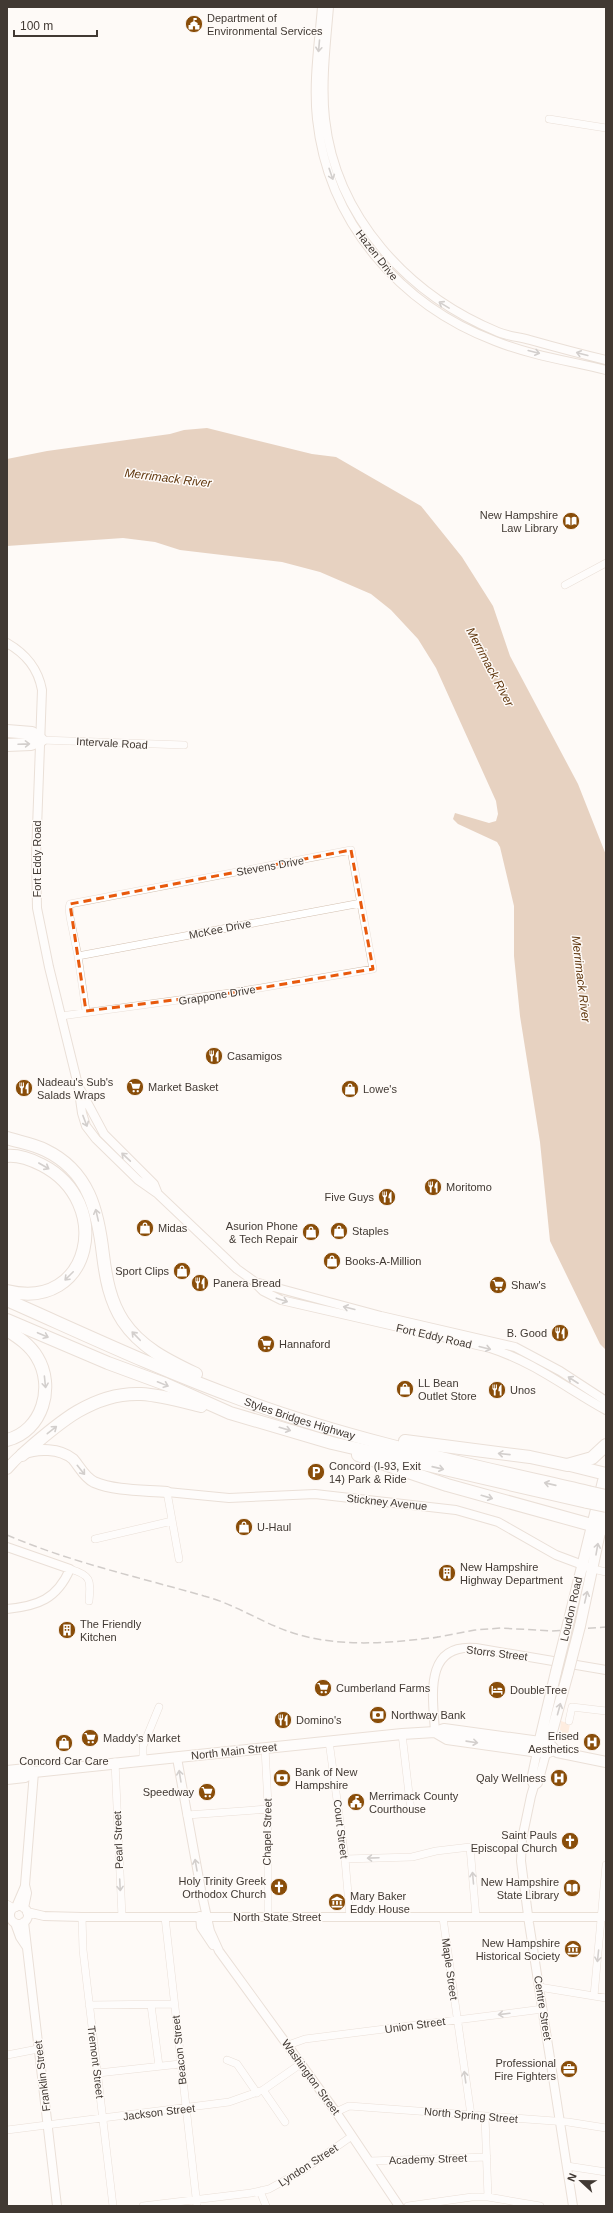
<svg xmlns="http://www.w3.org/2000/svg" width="613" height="2213" viewBox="0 0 613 2213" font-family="Helvetica,sans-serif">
<rect width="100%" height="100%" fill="#fefaf7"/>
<path fill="#fedec4" d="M561,1721L570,1724L567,1740L559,1738Z"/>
<path fill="#cca27f" d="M207,428L312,454L336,457L421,506L462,557L493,606L510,656L578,784L606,855V1350L600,1344L550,1241L540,1142L520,1016L514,956V906L500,847L497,842L458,824L453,819L455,813L489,823L496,821L498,814L496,801L436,668L418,639L391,610L371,594L320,572L282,562L180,550L155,542L123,538L7,546V459L47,451L170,434L184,430Z"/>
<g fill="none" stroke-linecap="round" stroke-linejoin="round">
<defs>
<path id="minor" d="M549,119L606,128
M565,585L606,563
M41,740L184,745
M78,956L361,903
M61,1016L230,993L373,969L351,850L70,904L69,908L70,917L78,956L86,1011
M167,1492L179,1559
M95,1539L172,1521
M70,1569C91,1575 91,1580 89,1601
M593,1569L606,1572
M569,1721L572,1707L606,1711
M402,1734L411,1811
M329,1741L345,1859L350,1917
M265,1748L268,1805V1917
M143,1760V1746L159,1707
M115,1762L122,1917
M187,1815L268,1809
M345,1859L412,1857L436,1851L470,1847L476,1917
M7,1904L14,1908
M82,1917L83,1950L113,2206
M165,1917L197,2206
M443,1918L471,2115
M539,1987L606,1998
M594,1996L606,1865
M89,2005L174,2004
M151,2005L159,2066
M288,2045L305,2039L543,2009
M7,2055L38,2049
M227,2060L237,2064L257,2093
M98,2073L180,2064
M263,2090L285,2122
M336,2112L349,2106L568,2122L606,2128
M485,2117L488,2197
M7,2130L229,2102L263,2090L302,2063
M370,2161L487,2157
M567,2166L606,2172
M260,2191L266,2206
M143,2206L251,2193L269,2189L302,2171L352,2136
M408,2206L472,2197H488L540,2206"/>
<path id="tertiary" d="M322,7C319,44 313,82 317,119C328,222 400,305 495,341C530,355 569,361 606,370
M329,7C326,43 321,83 325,119C336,217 408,295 498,332C508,336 519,337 530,340C555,347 581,354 606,360
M7,643C26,654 38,668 42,690L36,856L37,908L49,967L78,1085L82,1113L86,1126L96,1139L138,1180L158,1194L237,1269L255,1282L381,1316L515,1347L560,1371L606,1401
M80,1089L104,1134L154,1184L158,1194
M255,1283L263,1291L281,1300L490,1348C534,1362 566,1388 606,1410
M167,1492L229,1498L315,1494L456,1510L498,1522L556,1555L588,1567
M7,1547L70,1569C57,1599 38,1606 7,1609
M435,1732C433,1697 423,1643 476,1648L606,1670
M546,1753L538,1783L534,1786L531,1796L522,1839L521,1861L529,1923L573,2206
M177,1758L201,1890L210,1931L219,1951L336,2112L399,2206
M534,1786L531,1780L537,1752
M10 1915a9 9 0 1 1 18 0a9 9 0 1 1-18 0Z
M16,1907L25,1886
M24,1908L27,1893L25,1885L34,1772
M27,1912L44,1916L82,1917H606
M200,1916L201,1927L213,1945
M24,1922L57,2206
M15,1923L20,1937L26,1946"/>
<path id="primary" d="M7,1469C12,1464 17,1457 23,1454C37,1448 60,1448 73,1459C80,1467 84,1477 94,1482C115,1491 144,1490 167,1492
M568,1624L603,1481L606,1478
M580,1626L606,1504
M435,1732L447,1739L546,1753L554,1750
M538,1748L556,1672
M547,1750L568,1673
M7,1771L26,1769L34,1772
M7,1779L25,1777L34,1772L402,1734L435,1732L444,1729L540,1742L549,1744L557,1752L606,1762"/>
<g id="motorway">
<path d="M7,731L32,733L41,740L31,744L7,745"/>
<path d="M7,1138C19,1142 33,1144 45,1150C89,1171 98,1211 103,1255C106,1279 110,1301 123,1321C141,1348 169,1361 196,1374"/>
<path d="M7,1156C19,1155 32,1160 42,1165C114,1202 92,1312 7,1291"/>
<path id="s1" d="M7,1300C84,1334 160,1370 240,1399C353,1441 471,1465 588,1492"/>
<path d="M7,1320L108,1363L165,1384L230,1413L332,1443L587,1502"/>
<path d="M7,1330C18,1337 30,1345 37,1357C55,1386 43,1431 7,1440"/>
<path d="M405,1441L530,1457L567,1465L592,1458L606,1445"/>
<path d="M22,1455C56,1425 92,1392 141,1394C161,1395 181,1401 201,1406"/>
<path d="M358,1455L447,1485L606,1529"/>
<path d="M570,1465L606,1474"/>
</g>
</defs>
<use href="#minor" stroke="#d3c0b0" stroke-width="8"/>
<use href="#tertiary" stroke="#d3c0b0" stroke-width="10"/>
<use href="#primary" stroke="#d3c0b0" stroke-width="12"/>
<use href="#motorway" stroke="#d3c0b0" stroke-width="14"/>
<use href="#minor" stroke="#fff" stroke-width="7"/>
<use href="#tertiary" stroke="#fff" stroke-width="8"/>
<use href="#primary" stroke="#fff" stroke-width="10"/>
<use href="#motorway" stroke="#fff" stroke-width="12"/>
<path stroke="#9c9691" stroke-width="1.5" stroke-dasharray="8 4" stroke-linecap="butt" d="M7,1535C70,1562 138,1577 204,1596C235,1604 262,1623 293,1633C339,1648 391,1643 438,1637
M433,1638L475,1630L501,1628L552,1631L606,1627"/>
<defs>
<path id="primary-bridge" d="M556,1672L568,1624
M568,1673L580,1626"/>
<path id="motorway-bridge" d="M588,1492L606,1496
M587,1502L606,1506"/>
</defs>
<use href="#primary-bridge" stroke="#d3c0b0" stroke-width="12" stroke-linecap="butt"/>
<use href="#motorway-bridge" stroke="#d3c0b0" stroke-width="14" stroke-linecap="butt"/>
<use href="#primary-bridge" stroke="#fff" stroke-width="10"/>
<use href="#motorway-bridge" stroke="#fff" stroke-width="12"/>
</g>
<defs><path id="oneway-shaft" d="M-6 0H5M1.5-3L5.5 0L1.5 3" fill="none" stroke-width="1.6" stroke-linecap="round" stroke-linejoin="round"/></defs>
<g stroke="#a09c99">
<use href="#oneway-shaft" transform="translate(319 46) rotate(95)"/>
<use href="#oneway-shaft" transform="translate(331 174) rotate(71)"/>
<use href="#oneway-shaft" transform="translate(444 305) rotate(-149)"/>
<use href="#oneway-shaft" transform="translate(534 352) rotate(14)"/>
<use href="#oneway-shaft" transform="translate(582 354) rotate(-165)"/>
<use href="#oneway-shaft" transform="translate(24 744) rotate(-2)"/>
<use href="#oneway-shaft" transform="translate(85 1121) rotate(69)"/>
<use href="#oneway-shaft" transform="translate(126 1157) rotate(-137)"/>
<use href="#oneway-shaft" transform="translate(44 1166) rotate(30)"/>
<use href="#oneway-shaft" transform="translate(97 1215) rotate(-103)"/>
<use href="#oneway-shaft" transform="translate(69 1276) rotate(135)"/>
<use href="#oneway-shaft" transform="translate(282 1300) rotate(18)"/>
<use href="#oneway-shaft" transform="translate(349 1308) rotate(-166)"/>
<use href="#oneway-shaft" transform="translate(43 1335) rotate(23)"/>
<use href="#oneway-shaft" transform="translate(136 1336) rotate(-134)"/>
<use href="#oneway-shaft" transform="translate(485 1348) rotate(14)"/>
<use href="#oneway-shaft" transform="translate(573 1380) rotate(-147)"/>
<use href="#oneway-shaft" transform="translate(45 1382) rotate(84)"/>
<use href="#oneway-shaft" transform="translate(163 1384) rotate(22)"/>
<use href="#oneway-shaft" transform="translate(285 1429) rotate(16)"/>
<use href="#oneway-shaft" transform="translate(52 1430) rotate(-38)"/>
<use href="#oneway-shaft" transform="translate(504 1454) rotate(-174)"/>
<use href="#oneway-shaft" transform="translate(438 1468) rotate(13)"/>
<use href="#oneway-shaft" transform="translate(81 1470) rotate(51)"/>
<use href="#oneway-shaft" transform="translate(550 1484) rotate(-167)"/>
<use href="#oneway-shaft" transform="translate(487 1497) rotate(16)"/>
<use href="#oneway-shaft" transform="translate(597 1549) rotate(-80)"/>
<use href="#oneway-shaft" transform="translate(586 1597) rotate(-77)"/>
<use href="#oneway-shaft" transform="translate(559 1709) rotate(-75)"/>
<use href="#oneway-shaft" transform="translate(472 1742) rotate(8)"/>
<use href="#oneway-shaft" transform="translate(180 1776) rotate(-99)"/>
<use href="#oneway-shaft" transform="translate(373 1858) rotate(178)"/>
<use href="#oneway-shaft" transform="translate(196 1865) rotate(-100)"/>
<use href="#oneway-shaft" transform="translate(473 1878) rotate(-95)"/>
<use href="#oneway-shaft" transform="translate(120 1885) rotate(87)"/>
<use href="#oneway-shaft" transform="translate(598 1956) rotate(96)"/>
<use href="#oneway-shaft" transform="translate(504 2014) rotate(173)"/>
<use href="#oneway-shaft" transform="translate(465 2077) rotate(-98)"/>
</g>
<path d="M0 0H613V2213H0ZM351,850L373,969L230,993L86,1011L70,904Z" fill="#fefaf7" fill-opacity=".55" fill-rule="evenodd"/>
<path fill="none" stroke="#e8590c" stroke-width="3" stroke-dasharray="8 5" stroke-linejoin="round" d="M351,850L373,969L230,993L86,1011L70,904Z"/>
<defs>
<symbol id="civic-disc" viewBox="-11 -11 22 22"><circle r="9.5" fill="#894d09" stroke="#fefaf7"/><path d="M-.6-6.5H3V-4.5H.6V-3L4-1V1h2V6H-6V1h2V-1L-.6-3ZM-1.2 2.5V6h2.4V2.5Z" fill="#fff"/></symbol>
<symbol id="library-disc" viewBox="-11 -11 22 22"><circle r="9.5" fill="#894d09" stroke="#fefaf7"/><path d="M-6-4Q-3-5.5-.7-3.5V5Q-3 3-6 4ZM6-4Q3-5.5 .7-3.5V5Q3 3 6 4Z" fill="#fff"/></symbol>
<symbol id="restaurant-disc" viewBox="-11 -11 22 22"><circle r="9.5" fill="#894d09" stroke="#fefaf7"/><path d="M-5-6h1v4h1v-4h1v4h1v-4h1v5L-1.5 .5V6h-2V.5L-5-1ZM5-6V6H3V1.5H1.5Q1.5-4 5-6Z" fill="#fff"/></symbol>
<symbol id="supermarket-disc" viewBox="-11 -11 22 22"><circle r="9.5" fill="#894d09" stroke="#fefaf7"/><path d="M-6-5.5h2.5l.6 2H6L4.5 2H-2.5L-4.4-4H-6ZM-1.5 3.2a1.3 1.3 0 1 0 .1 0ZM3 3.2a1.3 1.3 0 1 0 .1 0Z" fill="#fff"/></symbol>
<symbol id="shop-disc" viewBox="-11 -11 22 22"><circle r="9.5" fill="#894d09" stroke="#fefaf7"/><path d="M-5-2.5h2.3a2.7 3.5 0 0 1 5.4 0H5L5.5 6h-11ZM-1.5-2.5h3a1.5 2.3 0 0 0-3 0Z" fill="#fff"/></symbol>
<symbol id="parking-disc" viewBox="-11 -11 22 22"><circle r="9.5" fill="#894d09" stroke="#fefaf7"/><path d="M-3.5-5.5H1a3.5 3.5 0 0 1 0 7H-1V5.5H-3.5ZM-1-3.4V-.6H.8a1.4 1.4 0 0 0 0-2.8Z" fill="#fff"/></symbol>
<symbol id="building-disc" viewBox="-11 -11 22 22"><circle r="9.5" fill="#894d09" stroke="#fefaf7"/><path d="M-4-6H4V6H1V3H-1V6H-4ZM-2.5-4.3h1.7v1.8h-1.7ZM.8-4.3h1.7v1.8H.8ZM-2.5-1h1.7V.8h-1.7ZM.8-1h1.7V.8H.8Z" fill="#fff"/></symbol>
<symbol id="hotel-disc" viewBox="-11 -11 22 22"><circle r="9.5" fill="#894d09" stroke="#fefaf7"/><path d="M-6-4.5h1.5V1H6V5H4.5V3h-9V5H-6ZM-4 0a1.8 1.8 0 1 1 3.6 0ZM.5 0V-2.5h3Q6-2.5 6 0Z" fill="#fff"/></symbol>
<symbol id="bank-disc" viewBox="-11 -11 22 22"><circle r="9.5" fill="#894d09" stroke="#fefaf7"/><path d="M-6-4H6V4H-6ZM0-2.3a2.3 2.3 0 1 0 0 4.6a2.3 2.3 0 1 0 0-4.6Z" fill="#fff"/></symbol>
<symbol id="hospital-disc" viewBox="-11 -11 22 22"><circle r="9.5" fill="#894d09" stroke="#fefaf7"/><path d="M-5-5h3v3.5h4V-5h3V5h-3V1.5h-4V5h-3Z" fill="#fff"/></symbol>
<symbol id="church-disc" viewBox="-11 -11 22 22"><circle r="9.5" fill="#894d09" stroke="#fefaf7"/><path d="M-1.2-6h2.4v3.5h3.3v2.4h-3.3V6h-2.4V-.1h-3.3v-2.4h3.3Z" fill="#fff"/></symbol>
<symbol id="museum-disc" viewBox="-11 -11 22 22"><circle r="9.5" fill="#894d09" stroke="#fefaf7"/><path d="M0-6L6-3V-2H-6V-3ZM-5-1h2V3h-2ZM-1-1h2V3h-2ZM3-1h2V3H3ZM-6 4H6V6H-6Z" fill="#fff"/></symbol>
<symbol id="office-disc" viewBox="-11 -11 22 22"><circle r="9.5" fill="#894d09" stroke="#fefaf7"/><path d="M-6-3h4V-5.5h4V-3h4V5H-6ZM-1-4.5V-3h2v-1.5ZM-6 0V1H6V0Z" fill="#fff"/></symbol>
</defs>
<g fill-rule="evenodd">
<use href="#civic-disc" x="184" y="14" width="20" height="20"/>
<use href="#library-disc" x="561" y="511" width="20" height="20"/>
<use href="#restaurant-disc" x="204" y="1046" width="20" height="20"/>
<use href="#supermarket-disc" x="125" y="1077" width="20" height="20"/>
<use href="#restaurant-disc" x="14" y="1078" width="20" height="20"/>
<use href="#shop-disc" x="340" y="1079" width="20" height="20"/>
<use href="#restaurant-disc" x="423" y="1177" width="20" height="20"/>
<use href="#restaurant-disc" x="377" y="1187" width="20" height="20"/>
<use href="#shop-disc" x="135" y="1218" width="20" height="20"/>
<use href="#shop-disc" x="329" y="1221" width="20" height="20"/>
<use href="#shop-disc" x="301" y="1222" width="20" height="20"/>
<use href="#shop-disc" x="322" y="1251" width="20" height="20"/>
<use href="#shop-disc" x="172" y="1261" width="20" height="20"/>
<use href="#restaurant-disc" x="190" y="1273" width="20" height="20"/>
<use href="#supermarket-disc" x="488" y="1275" width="20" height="20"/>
<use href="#restaurant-disc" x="550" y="1323" width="20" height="20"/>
<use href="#supermarket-disc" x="256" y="1334" width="20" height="20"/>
<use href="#shop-disc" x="395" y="1379" width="20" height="20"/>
<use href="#restaurant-disc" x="487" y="1380" width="20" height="20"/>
<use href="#parking-disc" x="306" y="1462" width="20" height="20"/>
<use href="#shop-disc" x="234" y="1517" width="20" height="20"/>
<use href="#building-disc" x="437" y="1563" width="20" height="20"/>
<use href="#building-disc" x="57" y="1620" width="20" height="20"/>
<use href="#supermarket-disc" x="313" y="1678" width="20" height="20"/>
<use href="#hotel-disc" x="487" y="1680" width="20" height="20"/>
<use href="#bank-disc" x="368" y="1705" width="20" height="20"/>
<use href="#restaurant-disc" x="273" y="1710" width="20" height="20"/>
<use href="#supermarket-disc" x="80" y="1728" width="20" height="20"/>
<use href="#hospital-disc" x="582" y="1732" width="20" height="20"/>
<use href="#shop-disc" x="54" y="1733" width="20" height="20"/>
<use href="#bank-disc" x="272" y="1768" width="20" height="20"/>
<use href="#hospital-disc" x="549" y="1768" width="20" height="20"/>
<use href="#supermarket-disc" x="197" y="1782" width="20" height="20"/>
<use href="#civic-disc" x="346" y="1792" width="20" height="20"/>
<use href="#church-disc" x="560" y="1831" width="20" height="20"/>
<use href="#church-disc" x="269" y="1877" width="20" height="20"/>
<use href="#library-disc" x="562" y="1878" width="20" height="20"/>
<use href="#museum-disc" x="327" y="1892" width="20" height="20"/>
<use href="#museum-disc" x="563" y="1939" width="20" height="20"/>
<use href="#office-disc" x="559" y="2059" width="20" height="20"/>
</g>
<g text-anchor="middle" stroke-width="3" stroke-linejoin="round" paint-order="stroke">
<g font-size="11" fill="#413933" stroke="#fefaf7" text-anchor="start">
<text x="207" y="22">Department of<tspan x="207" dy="13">Environmental Services</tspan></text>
<text x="558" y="519" text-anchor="end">New Hampshire<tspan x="558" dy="13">Law Library</tspan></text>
<text x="227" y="1060">Casamigos</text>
<text x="37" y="1086">Nadeau's Sub's<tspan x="37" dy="13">Salads Wraps</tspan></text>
<text x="148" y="1091">Market Basket</text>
<text x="363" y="1093">Lowe's</text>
<text x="446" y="1191">Moritomo</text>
<text x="374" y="1201" text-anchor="end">Five Guys</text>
<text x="298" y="1230" text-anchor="end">Asurion Phone<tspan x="298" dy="13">&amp; Tech Repair</tspan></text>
<text x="158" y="1232">Midas</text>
<text x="352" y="1235">Staples</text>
<text x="345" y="1265">Books-A-Million</text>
<text x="169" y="1275" text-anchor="end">Sport Clips</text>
<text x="213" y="1287">Panera Bread</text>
<text x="511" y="1289">Shaw's</text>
<text x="547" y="1337" text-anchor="end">B. Good</text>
<text x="279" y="1348">Hannaford</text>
<text x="418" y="1387">LL Bean<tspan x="418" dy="13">Outlet Store</tspan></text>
<text x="510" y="1394">Unos</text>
<text x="329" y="1470">Concord (I-93, Exit<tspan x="329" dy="13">14) Park &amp; Ride</tspan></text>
<text x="257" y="1531">U-Haul</text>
<text x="460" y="1571">New Hampshire<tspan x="460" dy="13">Highway Department</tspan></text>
<text x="80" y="1628">The Friendly<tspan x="80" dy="13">Kitchen</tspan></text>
<text x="336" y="1692">Cumberland Farms</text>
<text x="510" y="1694">DoubleTree</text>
<text x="391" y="1719">Northway Bank</text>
<text x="296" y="1724">Domino's</text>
<text x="579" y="1740" text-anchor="end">Erised<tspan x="579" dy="13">Aesthetics</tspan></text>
<text x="103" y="1742">Maddy's Market</text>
<text x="64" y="1765" text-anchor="middle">Concord Car Care</text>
<text x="295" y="1776">Bank of New<tspan x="295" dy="13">Hampshire</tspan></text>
<text x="546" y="1782" text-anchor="end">Qaly Wellness</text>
<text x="194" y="1796" text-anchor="end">Speedway</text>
<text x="369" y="1800">Merrimack County<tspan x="369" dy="13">Courthouse</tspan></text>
<text x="557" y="1839" text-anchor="end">Saint Pauls<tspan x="557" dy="13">Episcopal Church</tspan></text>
<text x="266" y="1885" text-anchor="end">Holy Trinity Greek<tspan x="266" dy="13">Orthodox Church</tspan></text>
<text x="559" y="1886" text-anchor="end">New Hampshire<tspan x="559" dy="13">State Library</tspan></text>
<text x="350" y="1900">Mary Baker<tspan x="350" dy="13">Eddy House</tspan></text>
<text x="560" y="1947" text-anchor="end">New Hampshire<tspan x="560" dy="13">Historical Society</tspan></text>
<text x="556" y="2067" text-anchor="end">Professional<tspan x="556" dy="13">Fire Fighters</tspan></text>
</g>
<g font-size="11" fill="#413933" stroke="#fefaf7">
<text transform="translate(377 255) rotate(52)" y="4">Hazen Drive</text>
<text transform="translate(112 743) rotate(3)" y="4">Intervale Road</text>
<text transform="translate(37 859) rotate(-90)" y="4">Fort Eddy Road</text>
<text transform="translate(270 866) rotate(-10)" y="4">Stevens Drive</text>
<text transform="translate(220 929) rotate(-11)" y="4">McKee Drive</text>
<text transform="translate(217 995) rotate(-9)" y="4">Grappone Drive</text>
<text transform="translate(434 1336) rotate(13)" y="4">Fort Eddy Road</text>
<text dy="4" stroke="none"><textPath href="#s1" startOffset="316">Styles Bridges Highway</textPath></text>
<text transform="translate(387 1502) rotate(6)" y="4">Stickney Avenue</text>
<text transform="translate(571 1609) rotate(-77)" y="4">Loudon Road</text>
<text transform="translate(497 1653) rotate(7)" y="4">Storrs Street</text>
<text transform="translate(234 1751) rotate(-6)" y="4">North Main Street</text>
<text transform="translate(341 1829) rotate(83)" y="4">Court Street</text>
<text transform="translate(267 1832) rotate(-89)" y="4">Chapel Street</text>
<text transform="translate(118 1840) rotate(-92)" y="4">Pearl Street</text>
<text x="277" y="1921">North State Street</text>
<text transform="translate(450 1969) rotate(82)" y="4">Maple Street</text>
<text transform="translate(543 2008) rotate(81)" y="4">Centre Street</text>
<text transform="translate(415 2025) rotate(-8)" y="4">Union Street</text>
<text transform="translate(179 2050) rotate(-96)" y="4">Beacon Street</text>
<text transform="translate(96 2062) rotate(83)" y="4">Tremont Street</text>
<text transform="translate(42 2076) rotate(-97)" y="4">Franklin Street</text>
<text transform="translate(311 2077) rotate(54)" y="4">Washington Street</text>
<text transform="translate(159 2112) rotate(-7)" y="4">Jackson Street</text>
<text transform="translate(471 2115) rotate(5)" y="4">North Spring Street</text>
<text transform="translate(428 2159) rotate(-2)" y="4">Academy Street</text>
<text transform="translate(308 2165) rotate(-33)" y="4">Lyndon Street</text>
</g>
<g font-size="12" font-style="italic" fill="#61380f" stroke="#fefaf7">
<text transform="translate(168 478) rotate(7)" y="4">Merrimack River</text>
<text transform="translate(490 667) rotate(62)" y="4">Merrimack River</text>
<text transform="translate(581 979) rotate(83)" y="4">Merrimack River</text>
</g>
</g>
<rect width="613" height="2213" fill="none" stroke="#413933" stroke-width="16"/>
<g transform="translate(581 2181) rotate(292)" stroke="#fefaf7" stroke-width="3" paint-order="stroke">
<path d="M0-3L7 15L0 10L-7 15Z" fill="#413933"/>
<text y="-6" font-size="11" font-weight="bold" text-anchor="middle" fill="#413933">N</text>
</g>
<path d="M14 30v6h83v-6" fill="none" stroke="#413933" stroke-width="2"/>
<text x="20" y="30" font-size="12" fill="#413933" stroke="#fefaf7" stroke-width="3" paint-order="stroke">100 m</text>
</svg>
